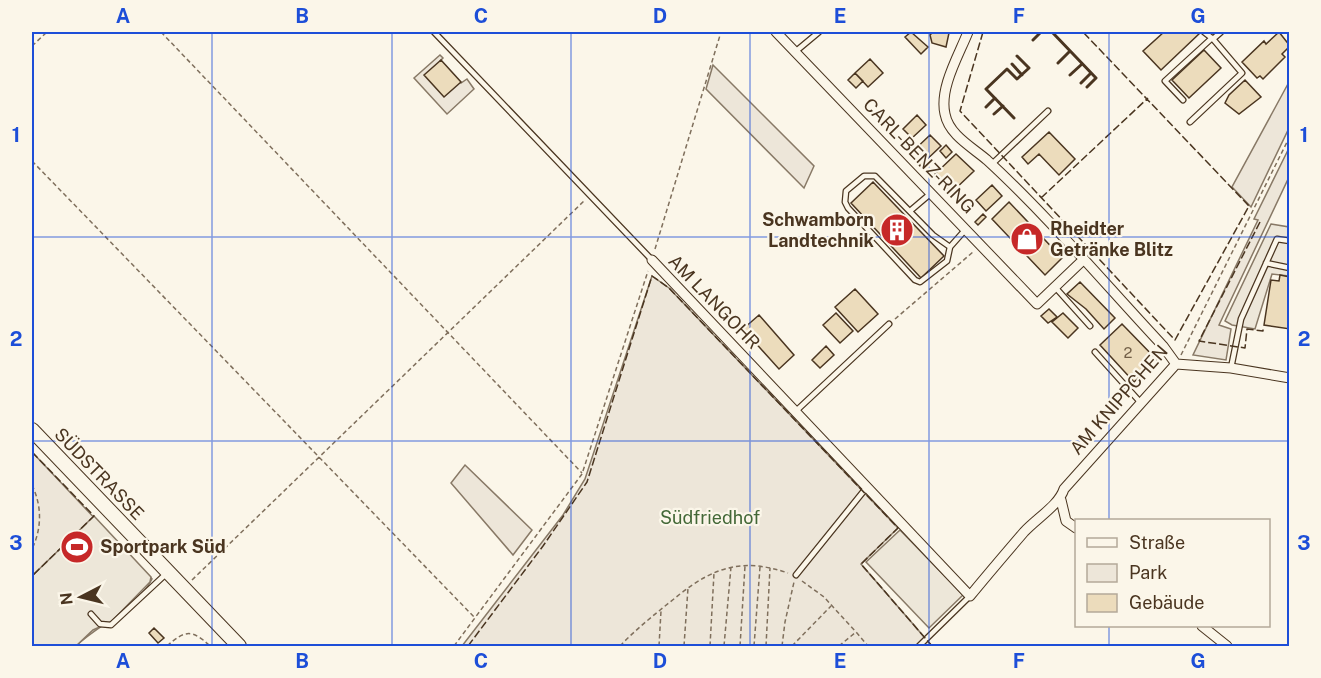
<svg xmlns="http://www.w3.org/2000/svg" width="1321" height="678" viewBox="0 0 1321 678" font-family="'Public Sans',sans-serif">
<rect width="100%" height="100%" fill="#fbf6e9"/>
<path fill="#ede6d9" stroke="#887966" stroke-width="1.5" d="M440,55L443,58L440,61L461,83L467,79L474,89L447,114L414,78Z
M713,65L814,166L804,188L706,89Z
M1289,82V128L1251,207L1232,187Z
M1289,148V177L1219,325L1231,329L1226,360L1193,355L1258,220L1254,219Z
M652,276L669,288L898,528L861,564L932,646H462L563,515L585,479Z
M32,452L152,579C137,609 99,624 76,646H32Z
M465,465L532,530L513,555L451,483Z"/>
<path fill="#ede7d9" stroke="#887966" stroke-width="1.5" d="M1271,224L1289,227V276L1272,274L1255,329L1232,325L1225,321Z
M94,516L151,577L150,582L111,622L93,630L76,646H32V576Z
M900,530L963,595L929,628L866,562Z"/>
<path fill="#ecdcbc" stroke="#4a3520" stroke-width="1.5" d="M911,32L928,47L921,54L905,37Z
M933,32L949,33L946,47L932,43L930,35Z
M1164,32H1201L1161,70L1143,51Z
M1279,32L1290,46L1282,54L1285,57L1263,79L1260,76L1257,78L1242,62L1264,41L1266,44Z
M1204,50L1221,68L1189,98L1172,80Z
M870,59L883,73L868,87L855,73Z
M441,60L461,82L444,97L424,75Z
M855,73L863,81L856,88L848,80Z
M1245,80L1261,97L1239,114L1225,103L1229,95Z
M917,115L926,125L912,138L903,129Z
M1049,132L1075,159L1059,175L1039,154L1028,164L1022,157Z
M930,135L941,146L920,166L910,154Z
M946,145L952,152L946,158L940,151Z
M956,154L974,171L951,193L935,174Z
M873,182L944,256L921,278L851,203Z
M992,185L1002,196L986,211L976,200Z
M1009,202L1062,258L1045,275L992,219Z
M983,214L986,217L978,225L975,222Z
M1280,275L1290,277V329L1264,325L1271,280L1279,281Z
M1080,282L1115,318L1104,329L1086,309L1067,294Z
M855,289L878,314L858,332L835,307Z
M1049,309L1057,317L1048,323L1041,316Z
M836,313L853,331L840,343L823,325Z
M1063,313L1078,328L1068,338L1052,322Z
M759,315L794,355L779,369L743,329Z
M1122,324L1157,360L1134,382L1100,345Z
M826,346L834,355L820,368L812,360Z
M154,628L164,638L158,643L149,633Z"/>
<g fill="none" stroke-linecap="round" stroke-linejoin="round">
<defs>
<path id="lane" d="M434,32L652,260
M1204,32L1213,39
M795,52L819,32
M1183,100L1165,81L1212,38
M1190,122L1242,73L1213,39L1221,32
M991,165L1048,111
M910,211L930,194
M950,247L933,235L875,176H864L846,191L845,202L848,208L915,280L920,282L947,261L950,247L966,229
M1266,263L1290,268
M1055,287L1090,326
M1095,352L1141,403
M1231,368L1241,319L1277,239L1290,241
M796,411L889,324
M796,575L867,487
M91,614L100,624L111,625L167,573
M919,646L970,596"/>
<path id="street" d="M776,32L1037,304L1082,261
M968,32C959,55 939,88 945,114C949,135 972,147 987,160C1049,217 1105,284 1163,346L1176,364L1231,368L1290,378
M652,260L970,596C988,574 1006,553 1024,532C1037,518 1059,505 1064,489L1176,364
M1061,500L1066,521L1076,528
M1202,626L1227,646"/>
<path id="secondary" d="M32,430L239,646"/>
</defs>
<use href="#lane" stroke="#4a3520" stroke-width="7"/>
<use href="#street" stroke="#4a3520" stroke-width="11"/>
<use href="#secondary" stroke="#4a3520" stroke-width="16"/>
<path stroke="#7f6f5c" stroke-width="1.5" stroke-dasharray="4.5 3" stroke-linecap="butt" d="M161,32L582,473
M32,46L47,32
M32,161L475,618
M655,249L721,32
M895,319L973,252
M1181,355L1290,136
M32,485C42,506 42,528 32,549
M192,580L585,200
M802,581L824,597L856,632
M167,646C185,630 192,629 210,646
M454,646L582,474L648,271
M620,646C638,627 659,611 680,594C716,566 744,558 788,573
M659,646L661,611
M684,646L688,588
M710,646L714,573
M724,646L731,567
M740,646L745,566
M754,646L760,567
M766,646L770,568
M782,646L785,622L794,582
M792,646L831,606
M816,646H827
M839,646L856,632L868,646"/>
<use href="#lane" stroke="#fbf6e9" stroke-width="4.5"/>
<use href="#street" stroke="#fbf6e9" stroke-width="9"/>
<use href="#secondary" stroke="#fbf6e9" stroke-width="14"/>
<path stroke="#4a3520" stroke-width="1.5" stroke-dasharray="8 3" stroke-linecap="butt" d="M983,32L960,111L1175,340L1249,206L1083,32
M1041,198L1148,98
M1260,222L1199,341L1245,348L1247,329L1263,331V329
M32,452L94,516L32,576
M468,646L543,546L587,482L652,276L669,288L898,528L861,564L932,646"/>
<path stroke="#4a3520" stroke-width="3" d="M1052,32L1096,78L1087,87
M1033,40L1041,32
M1058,63L1070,51
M1012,64L1022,75
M1070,75L1082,64
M1081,83L1091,73
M986,107L995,98
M994,114L1003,106
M1014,118L986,89L1007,69L1017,79L1029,68L1017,56"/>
</g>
<path fill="none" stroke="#1d4ed8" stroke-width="1.5" stroke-opacity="0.55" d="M212,32V646M392,32V646M571,32V646M750,32V646M929,32V646M1109,32V520M32,237H1290M32,441H1290M1109,626V646"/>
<defs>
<symbol id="building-disc" viewBox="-11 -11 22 22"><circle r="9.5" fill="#c62828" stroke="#fbf6e9"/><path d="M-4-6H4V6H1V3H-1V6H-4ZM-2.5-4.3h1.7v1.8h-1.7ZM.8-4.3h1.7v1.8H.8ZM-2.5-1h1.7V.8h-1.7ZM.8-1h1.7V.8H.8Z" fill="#fff"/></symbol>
<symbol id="shop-disc" viewBox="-11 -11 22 22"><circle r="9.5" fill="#c62828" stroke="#fbf6e9"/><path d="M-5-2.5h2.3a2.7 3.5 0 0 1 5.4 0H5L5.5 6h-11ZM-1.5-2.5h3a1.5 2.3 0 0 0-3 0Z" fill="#fff"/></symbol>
<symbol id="stadium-disc" viewBox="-11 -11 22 22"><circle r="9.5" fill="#c62828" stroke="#fbf6e9"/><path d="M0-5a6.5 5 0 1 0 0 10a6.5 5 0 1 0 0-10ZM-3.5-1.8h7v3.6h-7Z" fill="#fff"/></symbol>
</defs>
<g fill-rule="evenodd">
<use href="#building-disc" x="878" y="211" width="38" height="38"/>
<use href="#shop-disc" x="1008" y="220" width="38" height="38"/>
<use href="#stadium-disc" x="58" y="528" width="38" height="38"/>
</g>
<g text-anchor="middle" stroke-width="4.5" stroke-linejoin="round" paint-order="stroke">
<g font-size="15" fill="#725f47">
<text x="1128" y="358">2</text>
</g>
<g font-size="18" fill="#4a3520" stroke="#fbf6e9">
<text transform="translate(919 156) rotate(46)" y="6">CARL-BENZ-RING</text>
<text transform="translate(714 302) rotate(46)" y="6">AM LANGOHR</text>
<text transform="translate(1119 400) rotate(-49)" y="6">AM KNIPPCHEN</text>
<text transform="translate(99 474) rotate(46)" y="6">SÜDSTRASSE</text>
</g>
<g font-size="18" font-weight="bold" fill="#4a3520" stroke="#fbf6e9" text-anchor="start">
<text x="874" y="226" text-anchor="end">Schwamborn<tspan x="874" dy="21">Landtechnik</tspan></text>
<text x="1050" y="235">Rheidter<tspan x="1050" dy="21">Getränke Blitz</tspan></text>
<text x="100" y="553">Sportpark Süd</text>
</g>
<g font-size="18" fill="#436837" stroke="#fbf6e9">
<text x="710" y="524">Südfriedhof</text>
</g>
</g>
<rect width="1321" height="678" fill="none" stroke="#fbf6e9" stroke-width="66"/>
<rect x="1075" y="519" width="195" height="108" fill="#fbf6e9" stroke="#b4a999" stroke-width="1.5"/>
<rect x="1087" y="538" width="30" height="9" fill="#fbf6e9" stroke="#b4a999" stroke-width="1.5"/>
<text x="1129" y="549" font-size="18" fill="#4a3520">Straße</text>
<rect x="1087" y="564" width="30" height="18" fill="#ede6d9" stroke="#b4a999" stroke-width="1.5"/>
<text x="1129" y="579" font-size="18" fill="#4a3520">Park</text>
<rect x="1087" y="594" width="30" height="18" fill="#ecdcbc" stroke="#b4a999" stroke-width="1.5"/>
<text x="1129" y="609" font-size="18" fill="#4a3520">Gebäude</text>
<g transform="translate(81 597) rotate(263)" stroke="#fbf6e9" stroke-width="4.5" paint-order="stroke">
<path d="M0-4.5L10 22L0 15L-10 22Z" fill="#4a3520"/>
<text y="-9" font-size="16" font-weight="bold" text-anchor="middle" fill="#4a3520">N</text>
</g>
<rect x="33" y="33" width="1255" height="612" fill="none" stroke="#1d4ed8" stroke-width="2"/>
<g font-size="20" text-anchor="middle" font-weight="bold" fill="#1d4ed8">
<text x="123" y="23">A</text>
<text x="302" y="23">B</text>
<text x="481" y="23">C</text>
<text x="660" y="23">D</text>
<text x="840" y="23">E</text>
<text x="1019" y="23">F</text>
<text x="1198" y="23">G</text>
<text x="16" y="142">1</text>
<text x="1304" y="142">1</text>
<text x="16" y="346">2</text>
<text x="1304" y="346">2</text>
<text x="16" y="550">3</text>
<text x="1304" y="550">3</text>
<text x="123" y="668">A</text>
<text x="302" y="668">B</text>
<text x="481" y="668">C</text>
<text x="660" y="668">D</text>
<text x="840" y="668">E</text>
<text x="1019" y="668">F</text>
<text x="1198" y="668">G</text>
</g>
</svg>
